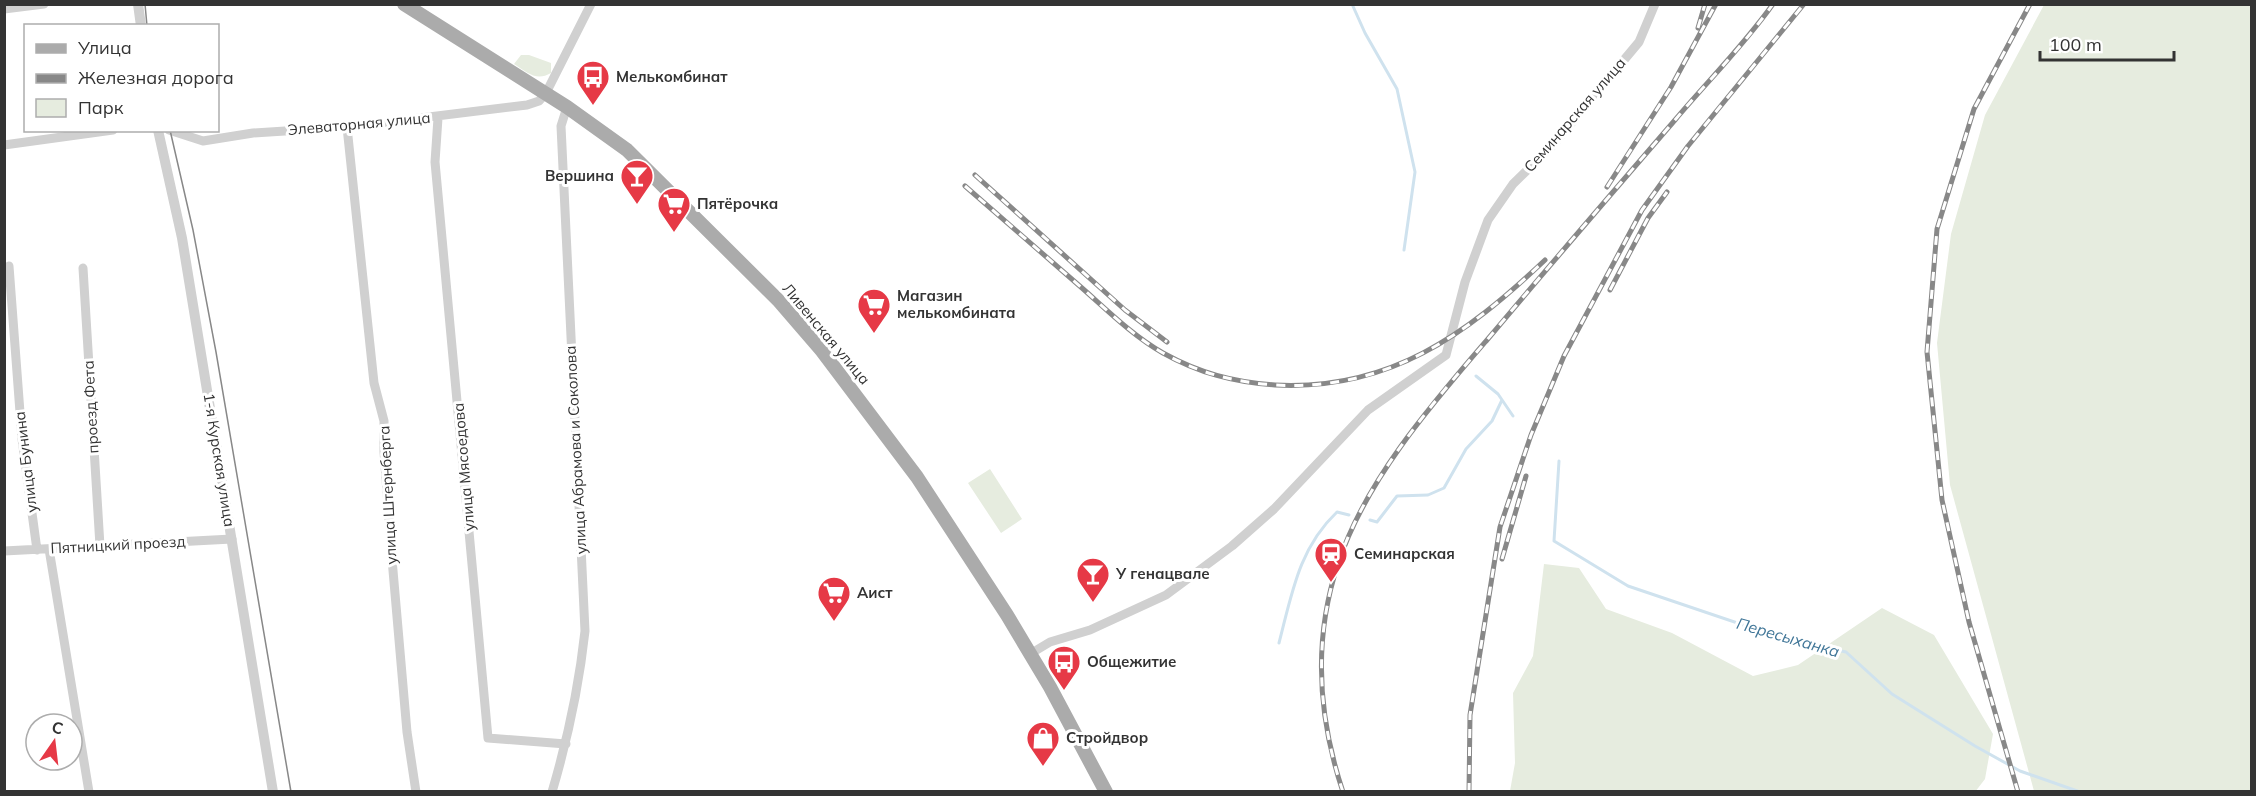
<svg xmlns="http://www.w3.org/2000/svg" width="2256" height="796" viewBox="0 0 2256 796" font-family="Mulish,sans-serif">
<rect width="100%" height="100%" fill="#fff"/>
<path fill="#e6ecdf" d="M2044,5H2251V791H2034L1950,485L1937,343L1951,234L1985,115Z
M521,55H529L551,63V73C536,82 527,72 514,64Z
M990,469L1022,519L1001,533L968,483Z
M1544,564L1579,568L1606,609L1672,633L1753,676L1798,665L1882,608L1934,635L1993,734L1985,779L1975,792L1510,791L1515,763L1513,693L1533,656Z"/>
<g fill="none" stroke-linecap="round" stroke-linejoin="round">
<path stroke="#cfe2ee" stroke-width="3" d="M1352,4L1365,33L1397,89L1415,172L1404,250
M1476,376L1498,394L1513,416
M1559,461L1554,541L1628,586L1785,639L1846,652L1892,694L1975,746L2020,771L2080,792
M1370,520L1377,522L1397,496L1428,495L1444,488L1466,449L1492,421L1502,400
M1279,643C1292,593 1299,548 1337,512L1349,515"/>
<path stroke="#d0d0d0" stroke-width="9" d="M4,9L44,4
M438,118L435,162L488,738L566,744
M347,127L374,383L384,421V452L392,559L407,732L416,792
M169,130L203,141L253,133L347,127L527,105L539,101L546,93L591,4
M4,145L113,130
M9,266L22,439L37,550
M83,268L100,546
M49,549L89,792
M4,551L232,539
M1030,654L1050,642L1090,630L1166,595L1232,546L1274,509L1368,410L1446,355L1465,282L1488,220L1513,184L1552,146L1639,42L1655,4
M552,792C568,738 579,686 585,631L561,126L567,107"/>
<path stroke="#d0d0d0" stroke-width="10" d="M138,4L141,26
M158,130L182,238L273,792"/>
<path stroke="#ababab" stroke-width="14" d="M404,4L567,107L627,150L778,300L822,351L917,477L1007,615L1050,687L1106,792"/>
<path stroke="#888" stroke-width="1.5" d="M145,4L147,26
M170,130L193,230L216,352L291,792"/>
<defs>
<path id="rail" d="M1698,28L1705,4
M975,175L1125,310L1167,342
M965,186C1004,220 1043,254 1082,288C1107,310 1133,336 1163,353C1199,373 1233,382 1275,385C1389,391 1466,335 1545,260
M1607,187L1671,87L1716,4
M1610,290L1648,218L1667,192
M1502,559L1526,476
M1343,792C1318,717 1313,639 1338,564C1365,481 1431,405 1487,340C1549,266 1612,193 1675,120C1707,82 1744,45 1773,4
M1469,792L1470,715L1500,527L1531,435L1564,356L1642,210L1688,146L1804,4
M2018,792L1969,622L1942,500L1927,352L1937,229L1974,109L2030,4"/>
</defs>
<use href="#rail" stroke="#888" stroke-width="5"/>
<use href="#rail" stroke="#fff" stroke-width="3" stroke-dasharray="9" stroke-linecap="butt"/>
</g>
<defs>
<symbol id="bus-pin" viewBox="-11 -11 22 30"><path d="M0 17L-7.5 6A9.5 9.5 0 1 1 7.5 6Z" fill="#e63946" stroke="#fff"/><path d="M-5-6H5V4H4V6H2V4H-2V6H-4V4H-5ZM-3.5-4V0h7V-4ZM-3.5 1.2v1.5H-2V1.2ZM2 1.2v1.5H3.5V1.2Z" fill="#fff"/></symbol>
<symbol id="bar-pin" viewBox="-11 -11 22 30"><path d="M0 17L-7.5 6A9.5 9.5 0 1 1 7.5 6Z" fill="#e63946" stroke="#fff"/><path d="M-6-5H6L.8 .8V4.5H3.5V6h-7V4.5H-.8V.8Z" fill="#fff"/></symbol>
<symbol id="supermarket-pin" viewBox="-11 -11 22 30"><path d="M0 17L-7.5 6A9.5 9.5 0 1 1 7.5 6Z" fill="#e63946" stroke="#fff"/><path d="M-6-5.5h2.5l.6 2H6L4.5 2H-2.5L-4.4-4H-6ZM-1.5 3.2a1.3 1.3 0 1 0 .1 0ZM3 3.2a1.3 1.3 0 1 0 .1 0Z" fill="#fff"/></symbol>
<symbol id="station-pin" viewBox="-11 -11 22 30"><path d="M0 17L-7.5 6A9.5 9.5 0 1 1 7.5 6Z" fill="#e63946" stroke="#fff"/><path d="M-3-6H3Q5-6 5-4V2Q5 4 3 4L4.5 6H3L1.5 4h-3L-3 6H-4.5L-3 4Q-5 4-5 2V-4Q-5-6-3-6ZM-3.5-4v3h7v-3ZM-3.5 1v1.5H-2V1ZM2 1v1.5H3.5V1Z" fill="#fff"/></symbol>
<symbol id="shop-pin" viewBox="-11 -11 22 30"><path d="M0 17L-7.5 6A9.5 9.5 0 1 1 7.5 6Z" fill="#e63946" stroke="#fff"/><path d="M-5-2.5h2.3a2.7 3.5 0 0 1 5.4 0H5L5.5 6h-11ZM-1.5-2.5h3a1.5 2.3 0 0 0-3 0Z" fill="#fff"/></symbol>
</defs>
<g fill-rule="evenodd">
<use href="#bus-pin" x="574" y="58" width="38" height="52"/>
<use href="#bar-pin" x="618" y="157" width="38" height="52"/>
<use href="#supermarket-pin" x="655" y="185" width="38" height="52"/>
<use href="#supermarket-pin" x="855" y="286" width="38" height="52"/>
<use href="#station-pin" x="1312" y="535" width="38" height="52"/>
<use href="#bar-pin" x="1074" y="555" width="38" height="52"/>
<use href="#supermarket-pin" x="815" y="574" width="38" height="52"/>
<use href="#bus-pin" x="1045" y="643" width="38" height="52"/>
<use href="#shop-pin" x="1024" y="719" width="38" height="52"/>
</g>
<g text-anchor="middle" stroke-width="6" stroke-linejoin="round" paint-order="stroke">
<g font-size="15" font-weight="bold" fill="#333" stroke="#fff" text-anchor="start">
<text x="616" y="82">Мелькомбинат</text>
<text x="614" y="181" text-anchor="end">Вершина</text>
<text x="697" y="209">Пятёрочка</text>
<text x="897" y="301">Магазин<tspan x="897" dy="17">мелькомбината</tspan></text>
<text x="1354" y="559">Семинарская</text>
<text x="1116" y="579">У генацвале</text>
<text x="857" y="598">Аист</text>
<text x="1087" y="667">Общежитие</text>
<text x="1066" y="743">Стройдвор</text>
</g>
<g font-size="15" fill="#333" stroke="#fff">
<text transform="translate(1575 115) rotate(-49)" y="5">Семинарская улица</text>
<text transform="translate(359 124) rotate(-5)" y="5">Элеваторная улица</text>
<text transform="translate(826 334) rotate(50)" y="5">Ливенская улица</text>
<text transform="translate(91 407) rotate(-93)" y="5">проезд Фета</text>
<text transform="translate(576 450) rotate(-93)" y="5">улица Абрамова и Соколова</text>
<text transform="translate(219 460) rotate(81)" y="5">1-я Курская улица</text>
<text transform="translate(26 462) rotate(-97)" y="5">улица Бунина</text>
<text transform="translate(464 467) rotate(-95)" y="5">улица Мясоедова</text>
<text transform="translate(388 495) rotate(-93)" y="5">улица Штернберга</text>
<text transform="translate(118 545) rotate(-3)" y="5">Пятницкий проезд</text>
</g>
<g font-size="16" font-style="italic" fill="#3f7597" stroke="#fff">
<text transform="translate(1788 637) rotate(16)" y="6">Пересыханка</text>
</g>
</g>
<rect width="2256" height="796" fill="none" stroke="#333333" stroke-width="12"/>
<rect x="24" y="24" width="195" height="108" fill="#ffffff" stroke="#adadad" stroke-width="1.5"/>
<rect x="36" y="44" width="30" height="9" fill="#ababab" stroke="#adadad" stroke-width="1.5"/>
<text x="78" y="54" font-size="18" fill="#333333">Улица</text>
<rect x="36" y="74" width="30" height="9" fill="#888888" stroke="#adadad" stroke-width="1.5"/>
<text x="78" y="84" font-size="18" fill="#333333">Железная дорога</text>
<rect x="36" y="99" width="30" height="18" fill="#e6ecdf" stroke="#adadad" stroke-width="1.5"/>
<text x="78" y="114" font-size="18" fill="#333333">Парк</text>
<g transform="translate(54 742) rotate(14)"><circle r="28" fill="#ffffff" stroke="#adadad" stroke-width="1.5"/>
<path d="M0-4.5L10 22L0 15L-10 22Z" fill="#e63946"/>
<text y="-9" font-size="16" font-weight="bold" text-anchor="middle" fill="#333333">С</text>
</g>
<path d="M2040 51v9h134v-9" fill="none" stroke="#333333" stroke-width="3"/>
<text x="2049" y="51" font-size="18" fill="#333333" stroke="#ffffff" stroke-width="4.5" paint-order="stroke">100 m</text>
</svg>
